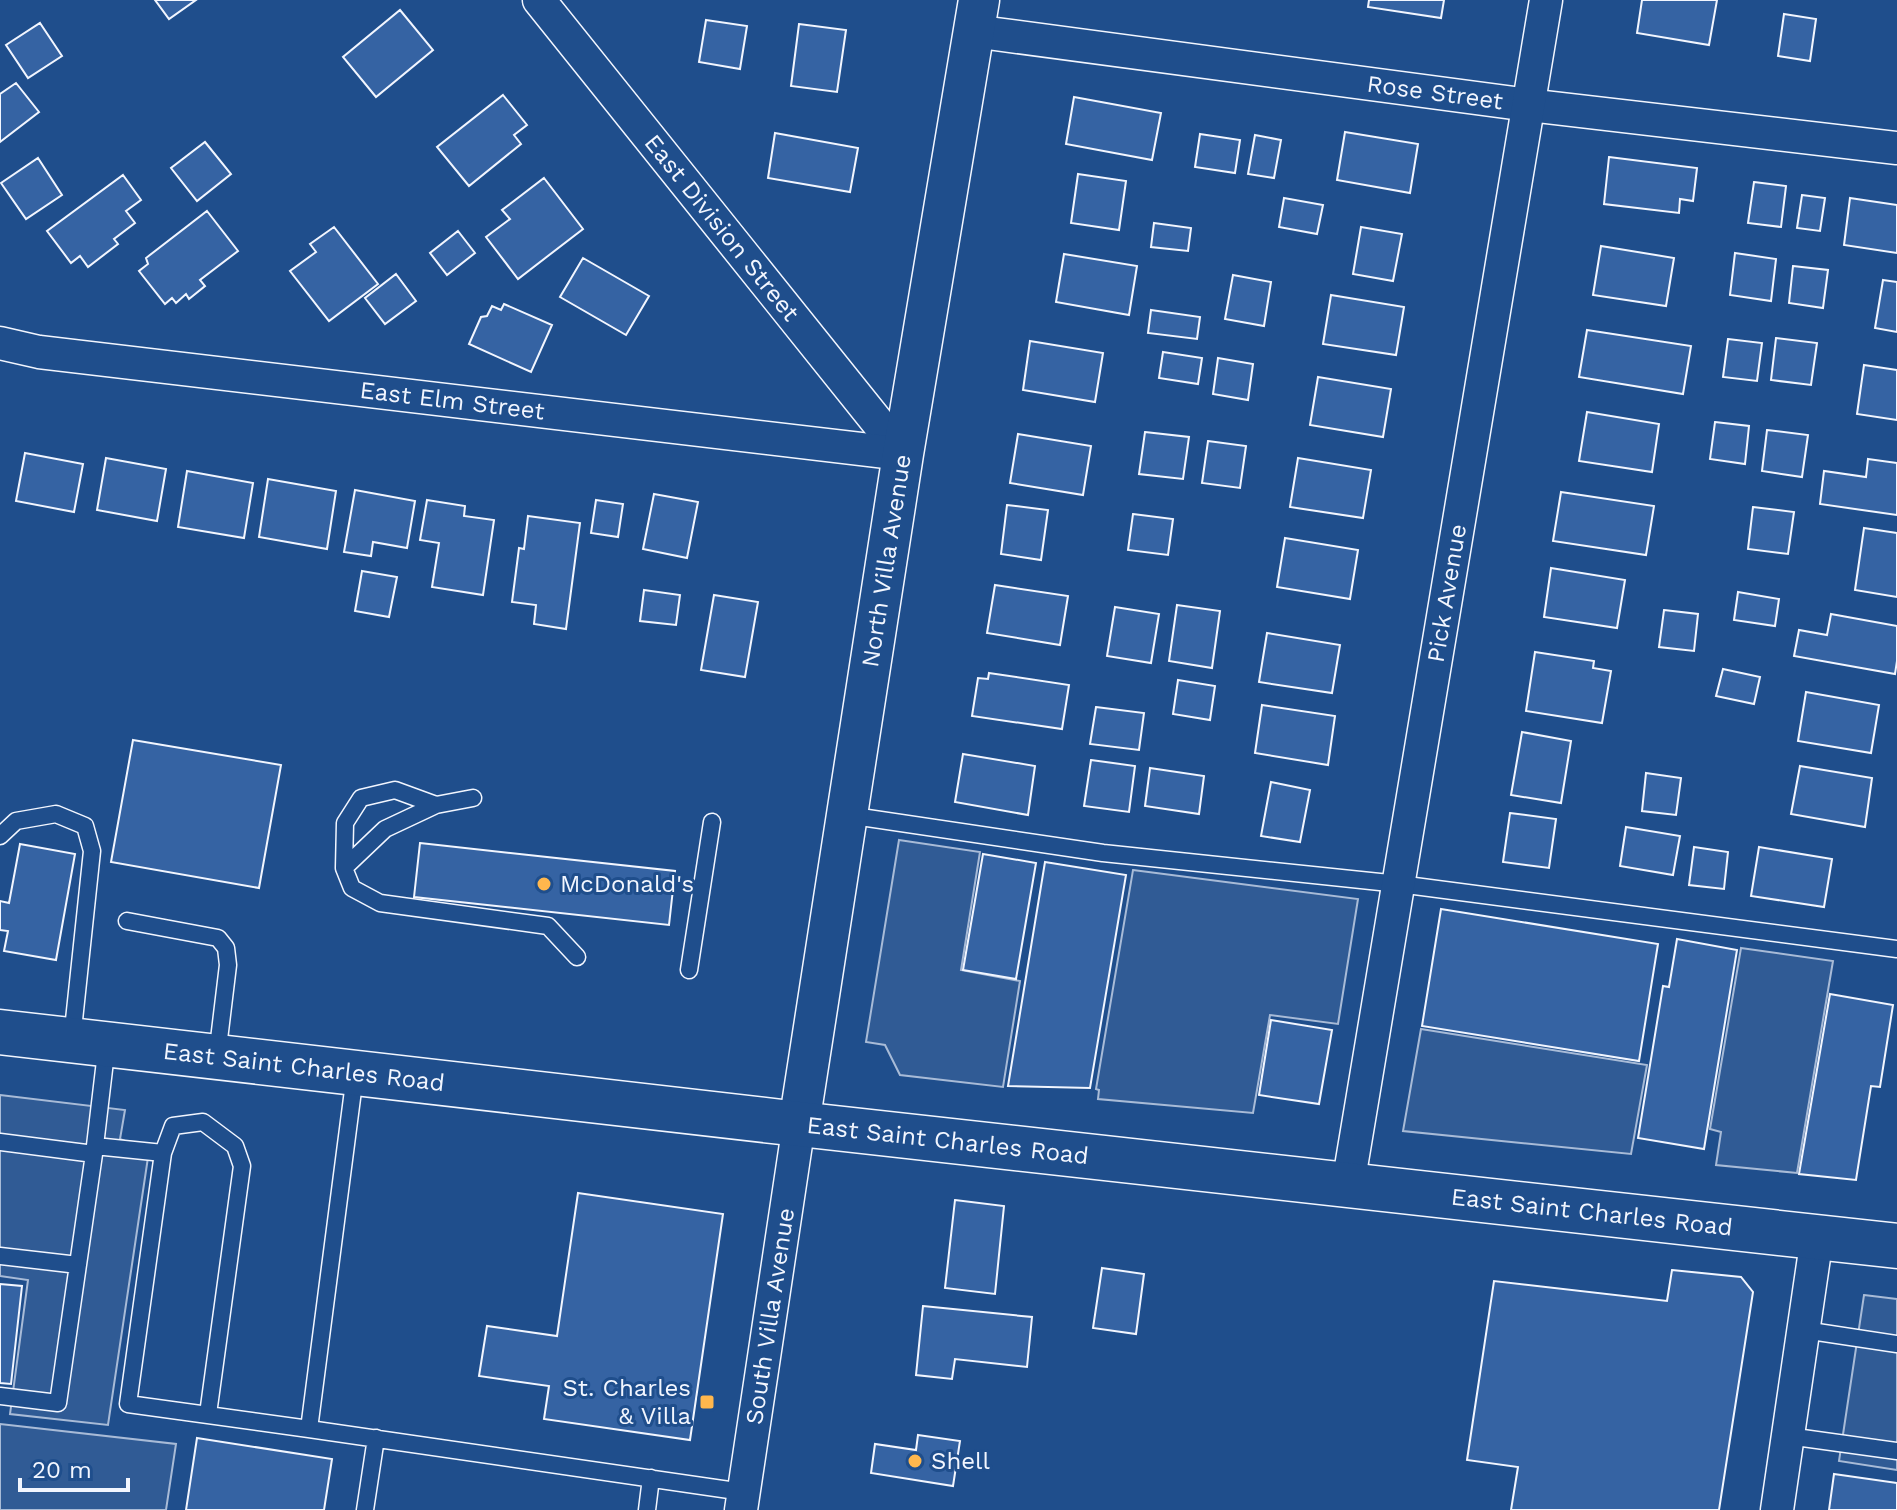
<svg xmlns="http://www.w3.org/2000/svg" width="1897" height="1510" viewBox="0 0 1897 1510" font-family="'Work Sans',sans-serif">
<rect width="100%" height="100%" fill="#1f4e8c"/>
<path fill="#305b95" stroke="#a8bbd7" stroke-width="2" d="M899,840L980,852L961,970L1020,981L1003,1087L900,1075L885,1045L866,1042Z
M1133,870L1358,899L1338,1024L1270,1015L1253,1113L1098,1099L1099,1090L1096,1089Z
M1741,948L1833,961L1797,1173L1716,1165L1721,1132L1710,1129Z
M1421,1029L1647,1065L1631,1154L1403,1131Z
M0,1095L125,1110L120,1139L125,1141L150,1144L108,1425L10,1414L28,1280L0,1276Z
M1864,1295L1897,1299V1470L1839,1461Z
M0,1424L176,1444L166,1510H0Z"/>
<path fill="#3563a3" stroke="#f2f6ff" stroke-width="2" d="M155,0H196L169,19Z
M1369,0H1444L1441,18L1368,7Z
M1642,0H1717L1709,45L1637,33Z
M400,10L433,50L376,97L343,57Z
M1784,14L1816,19L1810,61L1778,56Z
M706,20L747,26L740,69L699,62Z
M40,23L62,56L28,78L6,45Z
M799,24L846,30L837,92L791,86Z
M16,83L39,112L0,142V94Z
M503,95L527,125L514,135L521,144L469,186L437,147Z
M1074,97L1161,113L1152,160L1066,144Z
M1345,132L1418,144L1410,193L1337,180Z
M775,133L858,148L850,192L768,178Z
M1200,134L1240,140L1235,173L1195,167Z
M1255,135L1281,140L1274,178L1248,174Z
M205,142L231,174L197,201L171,168Z
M1609,157L1697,168L1693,201L1680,199L1679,213L1604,204Z
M38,158L62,195L26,219L1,183Z
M1078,174L1126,181L1119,230L1071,223Z
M123,175L141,200L126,211L135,223L114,239L118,244L88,267L80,256L71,263L47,231Z
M544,178L583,229L518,279L486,237L510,219L502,210Z
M1754,182L1786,186L1781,227L1748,223Z
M1802,195L1825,198L1820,231L1797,228Z
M1284,198L1323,205L1317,234L1279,227Z
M1850,198L1897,205V253L1844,245Z
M207,211L238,251L200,280L205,286L189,299L186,294L176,303L172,298L165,304L139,271L148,264L146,258Z
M1154,223L1191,228L1188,251L1151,247Z
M334,227L378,284L329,321L290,271L316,252L310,244Z
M1361,227L1402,234L1393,281L1353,274Z
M458,231L475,253L447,275L430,253Z
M1601,246L1674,258L1666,306L1593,295Z
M1735,253L1776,259L1771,301L1730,295Z
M1064,254L1137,266L1129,315L1056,302Z
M583,258L649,296L626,335L560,297Z
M1793,266L1828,270L1823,308L1789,303Z
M396,274L416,301L385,324L365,298Z
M1233,275L1271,282L1264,326L1225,319Z
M1883,280L1897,282V332L1875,328Z
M1331,295L1404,307L1396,355L1323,344Z
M504,304L552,325L531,372L469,344L481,317L487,316L492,306L501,310Z
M1151,310L1200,317L1197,339L1148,333Z
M1587,330L1691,346L1683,394L1579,377Z
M1776,338L1817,343L1811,385L1771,380Z
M1728,339L1762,343L1757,381L1723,377Z
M1030,341L1103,353L1095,402L1023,390Z
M1163,352L1202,358L1198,384L1159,378Z
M1218,358L1253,364L1248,400L1213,394Z
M1864,365L1897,370V420L1857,414Z
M1318,377L1391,389L1383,437L1310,425Z
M1587,412L1659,424L1652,472L1579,461Z
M1715,422L1749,426L1745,464L1710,459Z
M1767,430L1808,435L1802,477L1762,471Z
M1145,432L1189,437L1183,479L1139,474Z
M1018,434L1091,446L1083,495L1010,483Z
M1208,441L1246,446L1240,488L1202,483Z
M25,453L83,464L74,512L16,501Z
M106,458L166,469L157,521L97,510Z
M1298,458L1371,470L1363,518L1290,507Z
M1868,459L1897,463V515L1820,504L1824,471L1866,477Z
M187,471L253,483L244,538L178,527Z
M268,479L336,491L327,549L259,537Z
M355,490L415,501L407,548L373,542L371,556L344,552Z
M1561,492L1654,506L1646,555L1553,541Z
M654,494L698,502L687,558L643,549Z
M427,500L465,506L464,516L494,520L483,595L432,587L439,543L420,540Z
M596,500L623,504L618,537L591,533Z
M1007,505L1048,510L1041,560L1001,554Z
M1753,507L1794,512L1788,554L1748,549Z
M1133,514L1173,519L1168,555L1128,550Z
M528,516L580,523L566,629L534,624L536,605L512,602L519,548L524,549Z
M1864,528L1897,533V597L1855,590Z
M1285,538L1358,550L1350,599L1277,587Z
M1551,568L1625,580L1617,628L1544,617Z
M362,571L397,577L389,617L355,611Z
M995,585L1068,596L1060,645L987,633Z
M644,590L680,595L676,625L640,621Z
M1738,592L1779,599L1775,626L1734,620Z
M714,595L758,602L745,677L701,670Z
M1177,605L1220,611L1212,668L1169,661Z
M1115,607L1159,614L1151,663L1107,656Z
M1664,610L1698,614L1694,651L1659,647Z
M1831,614L1897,626V661L1895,674L1794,656L1799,630L1827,635Z
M1267,633L1340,645L1332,693L1259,682Z
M1535,652L1594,661L1593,668L1611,671L1602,723L1526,711Z
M1723,669L1760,677L1754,704L1716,696Z
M989,673L1069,685L1062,729L972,716L978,678L988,679Z
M1178,680L1215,686L1210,720L1173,714Z
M1806,692L1879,705L1871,753L1798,741Z
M1262,705L1335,716L1328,765L1255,753Z
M1096,707L1144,713L1139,750L1090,744Z
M1522,732L1571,741L1561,803L1511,795Z
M133,740L281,765L259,888L111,862Z
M963,754L1035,766L1028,815L955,802Z
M1091,760L1135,766L1129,812L1084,806Z
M1800,766L1872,778L1865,827L1791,814Z
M1150,768L1204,776L1199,814L1145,806Z
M1646,773L1681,778L1676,815L1642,811Z
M1271,782L1310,790L1300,842L1261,836Z
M1510,813L1556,819L1549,868L1503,862Z
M1626,827L1680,836L1673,875L1620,866Z
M420,843L675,871L669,925L414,897Z
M20,844L75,854L56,960L4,951L8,931L0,930V901L9,903Z
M1694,847L1728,852L1724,889L1689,885Z
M1759,847L1832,859L1824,907L1751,896Z
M983,854L1036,863L1016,979L963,970Z
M1045,862L1126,875L1090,1088L1008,1086Z
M1441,909L1658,944L1639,1061L1422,1026Z
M1677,939L1737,950L1704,1149L1638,1138L1663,986L1669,987Z
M1830,994L1893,1005L1880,1087L1871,1086L1856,1180L1799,1174Z
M1271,1020L1332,1030L1319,1104L1259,1095Z
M578,1193L723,1214L690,1440L544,1419L549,1386L479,1376L487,1326L557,1336Z
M955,1200L1004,1206L995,1294L945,1288Z
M1102,1268L1144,1274L1136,1334L1093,1328Z
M1672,1270L1741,1277L1753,1292L1719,1510H1511L1518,1467L1467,1460L1494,1281L1667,1301Z
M0,1284L22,1286L11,1384L0,1383Z
M923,1306L1032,1317L1027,1367L955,1359L952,1379L916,1375Z
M918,1435L960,1441L953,1486L871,1473L875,1444L916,1450Z
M197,1438L332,1459L324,1510H186Z
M1834,1474L1897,1483V1510H1829Z"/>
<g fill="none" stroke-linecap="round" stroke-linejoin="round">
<defs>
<path id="service" d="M473,798L436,805L395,790L361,798L345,823L344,868L352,888L380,903L548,926L577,957
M847,815L1103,853L1399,884L1897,949
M0,836L16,821L56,814L85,826L92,851L72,1039
M344,868L385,829L436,805
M127,921L218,938L226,948L228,965L217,1056
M689,970L712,822
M355,1075L309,1429L743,1492
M0,1142L94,1154L58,1403L0,1396
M95,1146L163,1153
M94,1154L107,1044
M0,1256L78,1265
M1804,1330L1897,1344
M208,1414L242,1166L235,1146L203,1122L173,1126L163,1153L128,1404L309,1429
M1788,1436L1897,1451
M365,1510L376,1438
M647,1510L651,1478"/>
<g id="minor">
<path id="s1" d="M539,0L903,454"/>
<path id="s2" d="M973,31L1528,105L1897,148"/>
<path id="s3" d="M0,343L39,352L903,454"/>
<path id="s4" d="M1348,1185L1546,0"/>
<path id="s5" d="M741,1510L799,1124"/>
<path d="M1777,1510L1817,1237"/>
</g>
<g id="tertiary">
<path id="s6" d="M799,1124L903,454L979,0"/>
</g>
<g id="secondary">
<path id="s7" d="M0,1032L799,1124L1897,1246"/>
</g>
</defs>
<use href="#service" stroke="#f2f6ff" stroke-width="19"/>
<use href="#minor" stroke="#f2f6ff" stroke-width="35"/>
<use href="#tertiary" stroke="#f2f6ff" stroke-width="43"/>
<use href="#secondary" stroke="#f2f6ff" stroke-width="47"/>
<use href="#service" stroke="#1f4e8c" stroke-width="16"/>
<use href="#minor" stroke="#1f4e8c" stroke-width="32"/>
<use href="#tertiary" stroke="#1f4e8c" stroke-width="40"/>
<use href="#secondary" stroke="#1f4e8c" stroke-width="44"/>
</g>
<g fill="#ffb74d" stroke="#1f4e8c" stroke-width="3">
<circle cx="544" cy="884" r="8"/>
<rect x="699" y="1394" width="16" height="16" rx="4"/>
<circle cx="915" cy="1461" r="8"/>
</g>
<g text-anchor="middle" stroke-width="6" stroke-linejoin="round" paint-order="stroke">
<g font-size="24" fill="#f2f6ff" stroke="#1f4e8c">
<text dy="8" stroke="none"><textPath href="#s2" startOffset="466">Rose Street</textPath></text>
<text dy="8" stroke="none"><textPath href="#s1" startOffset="292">East Division Street</textPath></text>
<text dy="8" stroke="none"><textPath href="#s3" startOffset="456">East Elm Street</textPath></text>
<text dy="8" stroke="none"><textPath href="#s6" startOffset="570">North Villa Avenue</textPath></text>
<text dy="8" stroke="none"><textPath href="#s4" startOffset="600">Pick Avenue</textPath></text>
<text dy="8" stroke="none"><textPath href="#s7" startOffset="306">East Saint Charles Road</textPath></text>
<text dy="8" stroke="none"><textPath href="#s7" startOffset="954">East Saint Charles Road</textPath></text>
<text dy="8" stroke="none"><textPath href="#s7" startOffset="1602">East Saint Charles Road</textPath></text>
<text dy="8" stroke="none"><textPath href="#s5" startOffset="196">South Villa Avenue</textPath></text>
</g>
<g font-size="24" fill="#f2f6ff" stroke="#1f4e8c" text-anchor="start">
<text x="560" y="892">McDonald's</text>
<text x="691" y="1396" text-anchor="end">St. Charles<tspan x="691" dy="28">&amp; Villa</tspan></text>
<text x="931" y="1469">Shell</text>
</g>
</g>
<path d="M20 1478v12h108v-12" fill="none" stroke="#f2f6ff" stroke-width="4"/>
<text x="32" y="1478" font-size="24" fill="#f2f6ff" stroke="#1f4e8c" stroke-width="6" paint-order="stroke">20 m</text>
</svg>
